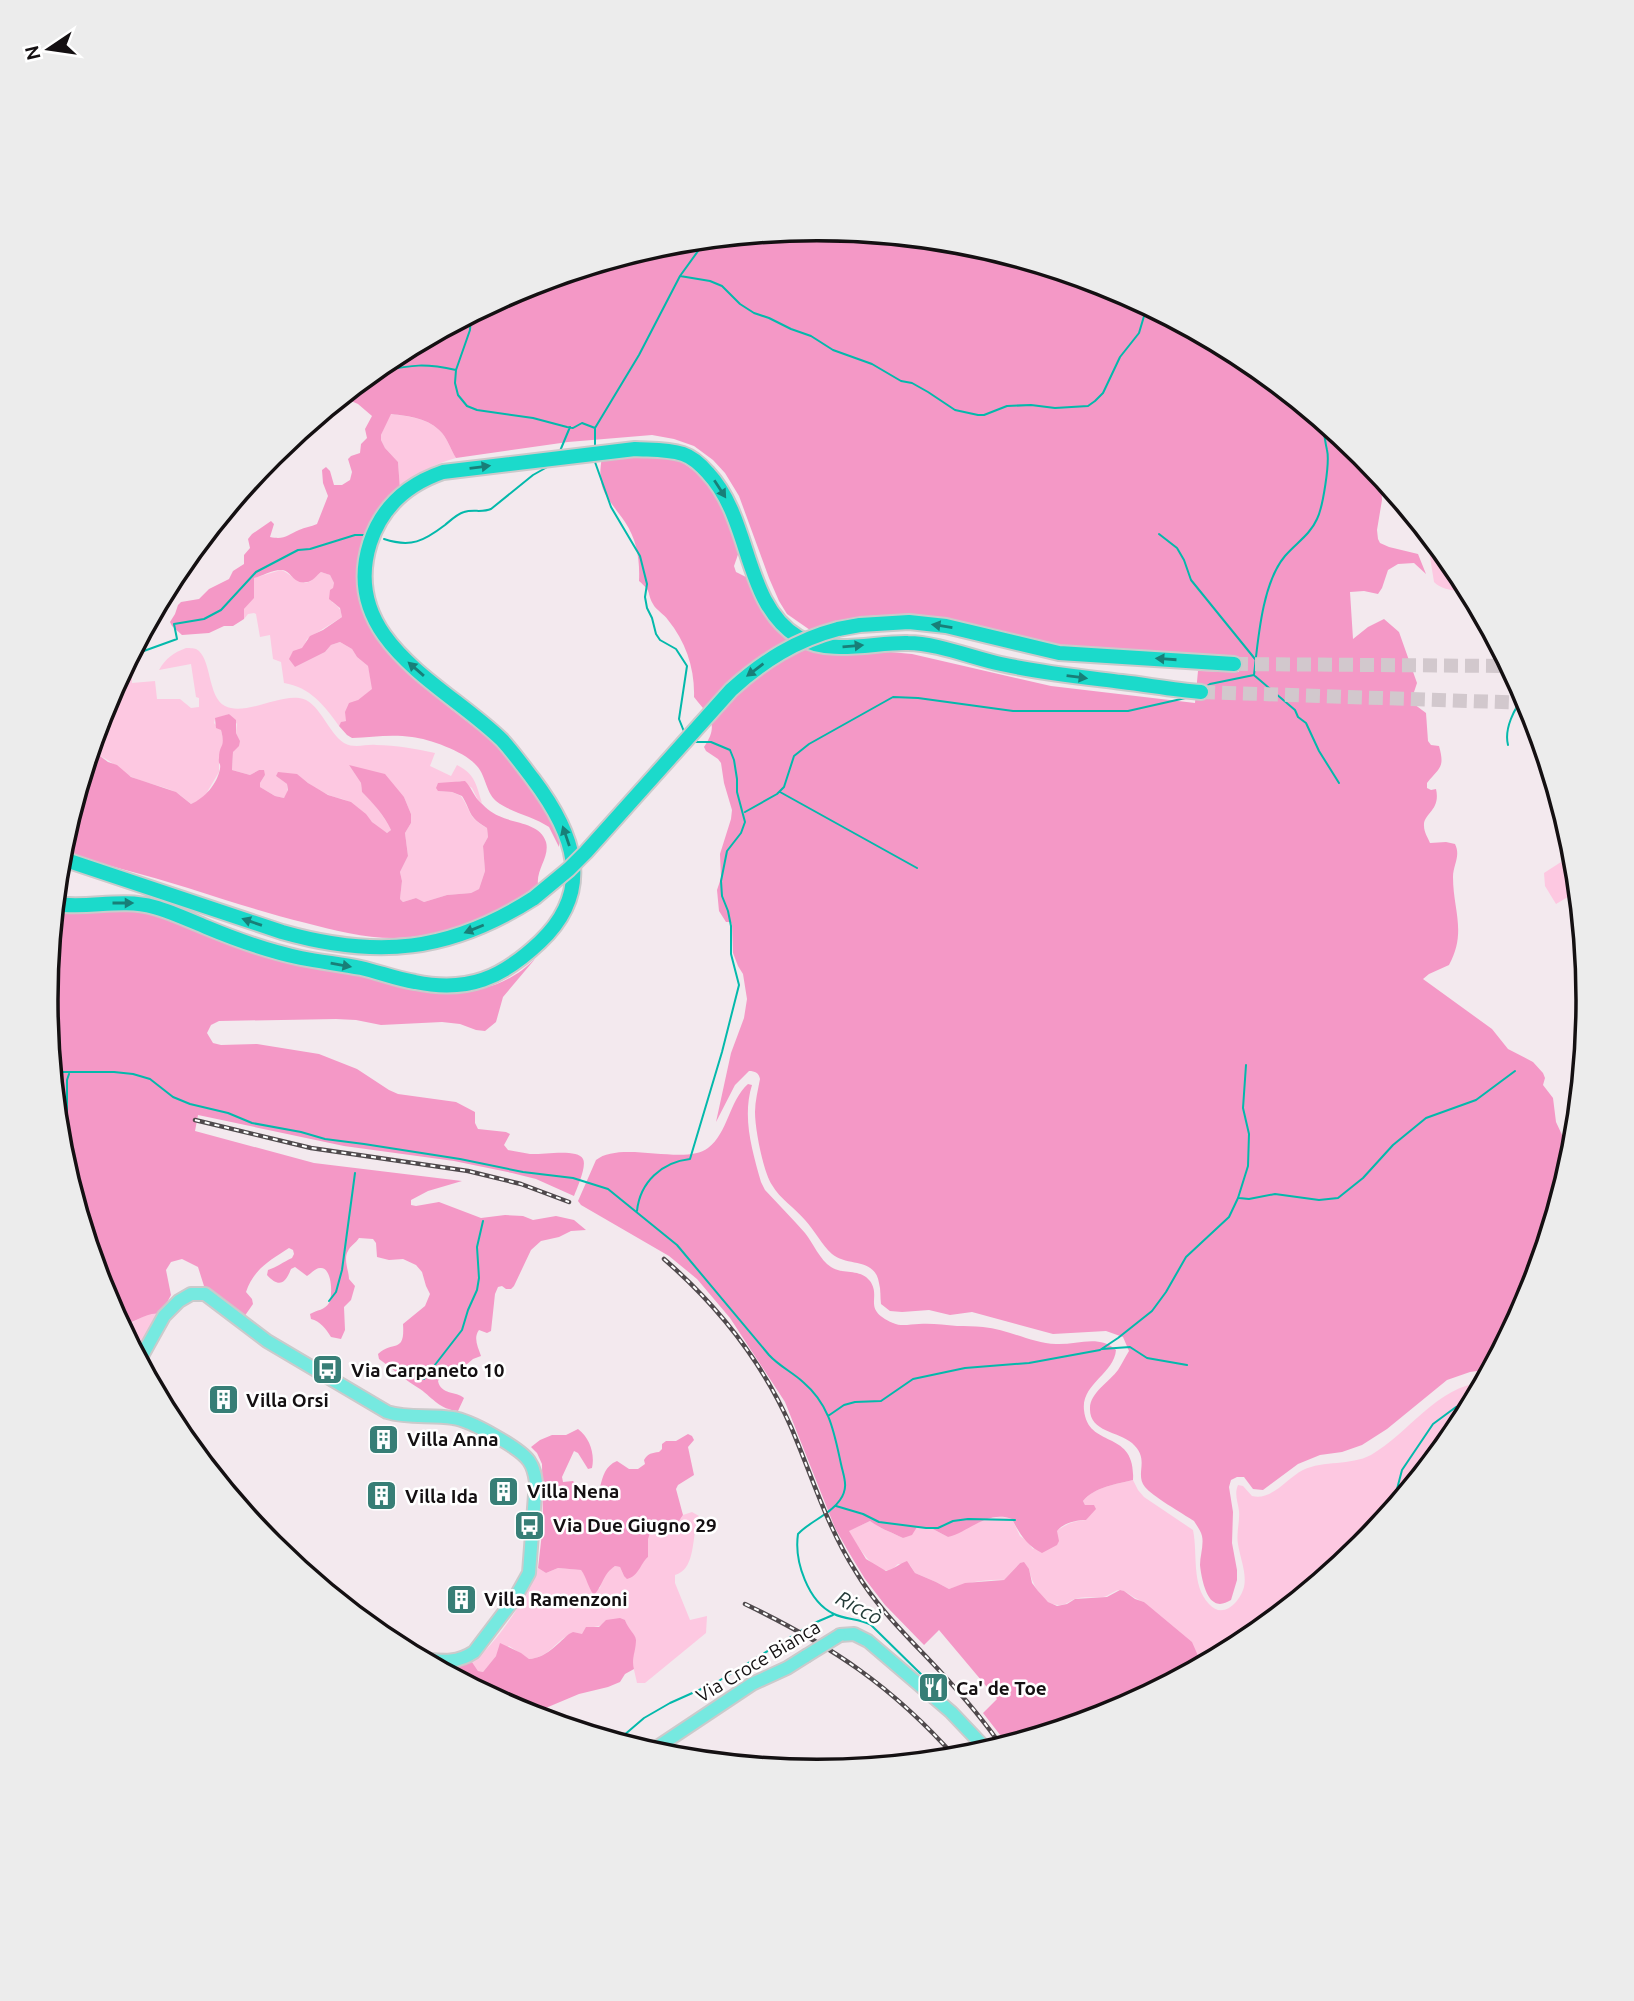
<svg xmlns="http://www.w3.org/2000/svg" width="1634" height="2001" viewBox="0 0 1634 2001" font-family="Ubuntu,sans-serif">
<rect width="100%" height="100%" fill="#f3e9ee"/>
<path fill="#fdc8e1" d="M390,414C408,416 429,418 442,433C448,440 451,450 456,458C433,464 418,473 400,489L398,462L385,448L381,440V435Z
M1426,532L1459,572L1468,590C1457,592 1442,590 1434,582Z
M281,570C291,573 301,589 312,580C315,577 318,574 321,572L330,575L334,583L332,602C339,607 341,609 342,617L307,639L295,667L325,652L331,645L340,642L352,649L357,657L368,666L373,689L358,700L346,721L342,722L339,726C325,706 310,687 284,683L281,662L273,659L270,635L260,637L256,614L254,613L248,614L244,619V609C257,594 253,597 254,578Z
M186,648C188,648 194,648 196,649C212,657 207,697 225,706C244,716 277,695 299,698C319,700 328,733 344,743C355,749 365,744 376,745C396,745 416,749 435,753L430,766L451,776L457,765C475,774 476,784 482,803L478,800L472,788L460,781L451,783H438V791L452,792L461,796C472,812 467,817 487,828L488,837L483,846L485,871L479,889L471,893L447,895L424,902L416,898L403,902L400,899L402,881L400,872L408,856L405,833L411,823V814L404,797L349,765L361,783L362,792C374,803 384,816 391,830L387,833C372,826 364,810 349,802C343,798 335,798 329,795C317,790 306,782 296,774L276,776L287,784L288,794L284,798L275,796L260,787V783L265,775L259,770L250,775L232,770L233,752L240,741L236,733L237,724L229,714L215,719L214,723L221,730L224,743L219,757V772L206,794L200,800L191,804C186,800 182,796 177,793C164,786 148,784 134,778C119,772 108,754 89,754L104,705L121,675L132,677V683L155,681L157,699H180L191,708L199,707V698L196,697L191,664L159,670C166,658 173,653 186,648Z
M1561,862L1577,887L1578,891L1556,904L1545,886L1544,873Z
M152,1312L161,1314L137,1357L120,1325L131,1323Z
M1484,1382L1458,1429L1365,1543H1360L1357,1546L1356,1551L1245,1642L1202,1665L1144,1602C1136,1600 1124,1589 1119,1590C1113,1591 1109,1596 1103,1597C1094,1598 1084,1596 1075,1599C1069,1601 1066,1605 1060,1605C1042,1606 1032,1583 1029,1569L1020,1563L1004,1580C985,1579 966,1583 949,1589L936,1582L915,1573L910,1565L898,1564C896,1566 892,1570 889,1570C872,1573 856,1542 848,1531L870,1521C881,1529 891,1532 903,1538L917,1527L931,1528L948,1537C967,1528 991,1512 1012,1519L1020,1536L1027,1541L1033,1549C1049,1537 1065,1520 1086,1520L1094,1505H1085L1083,1501C1094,1487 1117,1484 1133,1480L1138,1490L1144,1497L1193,1530C1198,1554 1191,1585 1209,1604C1223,1620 1240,1602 1244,1587C1247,1573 1240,1558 1238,1544C1236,1533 1240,1522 1239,1511C1238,1502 1234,1494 1238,1485L1243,1486L1252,1496C1272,1501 1287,1478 1303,1470C1324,1460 1350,1466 1371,1455C1409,1433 1437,1386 1484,1382Z
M692,1512L699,1516C691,1534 697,1569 675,1575V1583L690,1620L707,1616L706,1633L645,1683H637L632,1661L636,1639L628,1629L625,1620L594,1627L582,1635C559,1628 556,1657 529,1659L509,1646L496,1656L483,1672L478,1671L472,1662C496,1645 528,1596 538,1568L546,1573L558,1568L581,1570L587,1578L591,1591L600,1588C602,1577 606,1572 615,1566L620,1567L624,1576L648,1557V1538L651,1530L676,1526L683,1515Z"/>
<path fill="#f498c6" d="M817,229L968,244L1113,288L1246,359L1363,455L1379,476L1381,484L1382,500L1377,530L1378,539L1380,543L1389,547L1418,554L1426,574L1414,563L1398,564L1388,570L1382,588L1378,594L1364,591L1350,592L1353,639L1368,627L1384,619L1399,632L1417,683L1413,695L1414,704L1426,713L1428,741L1431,745L1439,746C1445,768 1440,767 1427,783V788L1431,790L1436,789C1441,811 1423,813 1424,826C1424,832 1428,838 1430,843L1446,842L1455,844C1461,856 1453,865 1453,877C1453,910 1467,932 1449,965L1429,974L1423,979L1492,1029L1508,1049L1533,1062L1543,1073L1545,1078L1543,1085L1553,1098L1556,1122L1563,1137L1570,1163L1530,1296L1491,1369L1470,1372L1447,1380L1387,1429L1362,1445L1342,1452L1320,1455L1298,1464L1263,1490L1253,1489L1244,1477H1237L1231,1480L1229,1487L1233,1512L1232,1543L1237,1570V1580L1231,1600C1225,1603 1220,1606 1214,1602C1205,1597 1201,1575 1200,1565C1200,1556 1204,1545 1202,1536C1201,1531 1197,1526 1194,1521C1183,1514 1151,1495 1145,1487C1134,1473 1151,1460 1132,1443C1118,1431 1089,1432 1090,1408C1090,1393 1110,1381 1118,1370C1122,1364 1125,1357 1129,1351L1123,1337L1106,1331L1053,1334L972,1312L950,1315L929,1310L902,1312L890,1311L881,1304C880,1297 881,1290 879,1283C875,1257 847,1267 832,1254C822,1245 815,1231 805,1220C795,1208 780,1199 772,1185C763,1171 755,1129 755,1112C755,1101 758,1090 760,1079C759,1073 755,1071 749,1071L735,1085L716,1122L731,1053L744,1018L747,999L743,974L738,966L733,953L732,924L730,922H726L719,911L717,890L721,878L720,854L731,819L732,810L724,783L721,763L718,759L706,751L704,747C720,724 709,716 694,697C695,669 686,642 668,620C664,614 656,610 653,604C646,591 653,593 639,581C640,560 637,540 625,522C607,496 596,491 602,457L665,453L682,462L708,481L722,499L742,543L734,566L736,572L752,580L764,611L840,654L890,652L912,654L1051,686L1195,703L1198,671L1239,672L1238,657L1110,648L1047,646L956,621L899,615L868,616L833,623L810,630L787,614L779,601L769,578L739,496L725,473L713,460L694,446L674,439L652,435L568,442L456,458C451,450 448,440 442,433C429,418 409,416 391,414L381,435V440L385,448L398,462L400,489L364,544L359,561V588L367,617L381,644L407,671L451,709L508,753L551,815L559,836V847L549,827C533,816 511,813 496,801C485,791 486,774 475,764C463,751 429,739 412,737C392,734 372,737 352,738L347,735L339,726L341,722L346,721L345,712L349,703L358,700L372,689L368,666L357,657L352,649L340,642L331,645L325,652L295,667L289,659L293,651L302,648L310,636L323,630L342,617L340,608L329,599L330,590L333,588L334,583L330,575L321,572C317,575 312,582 307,582C293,585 292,571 282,570C274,569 262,576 254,578V598L244,609V619L233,626H224L209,633L182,635L172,626L170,622L175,614L178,605L181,602L199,599L209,589L229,579L233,571L244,564V555L250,548L248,539L252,534L271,521L274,524L270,537C285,540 287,535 299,530C305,527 311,527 317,524L328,496L323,483L322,470L326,467L330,471L334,485H342L350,480L352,472L348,459L351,456L360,453L361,444L367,438L365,429L372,416L358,404L349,400L335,403L389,359L522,288L667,244Z
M229,714L236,720V733L240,741L239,746L233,752L232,770L250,775L259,770H264L265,775L260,783V787L275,796L284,798L288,790L287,784L276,776L278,772L297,774L308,783L328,795L351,802L366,814L372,822L387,833L391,830C384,815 373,803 362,792L361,783L349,765L385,774L404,797L411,814V823L405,833L408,856L400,872L402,881L400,899L403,902L416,898L424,902L447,895L471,893L479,889L485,871L483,846L488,837L487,828C467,816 472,812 462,796L452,792L438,791L436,788L438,783L465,781C471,787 473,794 478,800C484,806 491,813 499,816C516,824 540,823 546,842C550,857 536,869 538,885C495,914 464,931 411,937C376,941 340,932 306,923C266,913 228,901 188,888C146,875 103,864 60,852L89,754L100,756L108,762L117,765L131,777L176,792L191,804C205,798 217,784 220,769C221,761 218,766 219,758C219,743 226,749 221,730L216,728L215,718Z
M55,908L149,911L407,987C442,993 481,996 513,976C521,972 528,965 535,959L503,997L496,1022L485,1031L476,1030L460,1024L442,1022L381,1025L356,1020L336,1019L219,1021L211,1025L207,1033L213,1043L221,1045L257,1044L319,1054L357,1069L389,1090L398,1094L456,1102L475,1112V1123L478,1129L506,1132L510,1134L504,1145L508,1150C515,1151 523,1153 530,1154C541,1155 578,1148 583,1159C587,1166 577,1188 574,1196L536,1179L512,1173L454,1161L344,1146L198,1115L195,1131L314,1163L462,1181L428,1191L411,1200V1205L416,1206L439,1202L481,1218L505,1215L523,1216L533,1220L556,1216L574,1220L586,1230L571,1231L559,1237L541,1241L531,1250L514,1286L511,1289H506L502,1286L498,1287L495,1294L491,1331L487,1333L479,1330C473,1338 478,1347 481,1356L473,1359L466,1365L470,1373V1379C455,1377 450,1363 438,1381C441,1395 456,1391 464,1398L458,1411C439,1409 434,1399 420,1389C405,1380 393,1369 379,1359L378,1354C394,1340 405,1354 403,1324L425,1306L430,1294L426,1286L422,1272L416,1265L403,1259L389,1260L377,1257L376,1243L373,1239L359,1238C356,1243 350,1246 348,1251C343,1259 349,1271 349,1279L355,1286L351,1300L344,1307L345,1330L341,1339L331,1337C326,1329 320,1321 311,1319L310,1314C317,1310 325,1310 329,1303C333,1295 332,1268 321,1268C316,1267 311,1274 307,1276L295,1267L291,1269C285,1284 279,1288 267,1275L268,1270C277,1267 283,1262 292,1258L294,1254L293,1250L289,1248C269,1261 254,1269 246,1292L252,1299L253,1304L244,1317L204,1286L198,1267L182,1259L171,1262L166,1270L171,1295L161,1314C146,1311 135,1324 120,1325L104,1295L60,1151L46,1000Z
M748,1084L752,1085C742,1117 752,1150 761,1182L765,1190C778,1204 792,1218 805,1233C813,1243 820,1260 831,1267C843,1275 860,1268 870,1281C882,1298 861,1309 893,1323C902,1327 910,1324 919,1324C932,1323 944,1325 957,1326C965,1326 974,1326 983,1327C1008,1329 1031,1343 1056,1344C1077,1345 1099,1334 1116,1350C1114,1374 1081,1384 1084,1410C1088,1450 1136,1428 1133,1480C1117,1484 1094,1487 1083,1501L1085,1505H1094L1096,1509L1086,1520C1076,1520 1063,1523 1057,1531L1059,1541L1057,1545L1042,1553C1027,1546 1019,1533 1012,1519C987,1510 969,1532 948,1537L931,1528L917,1527L912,1535L903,1538C891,1532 881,1529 870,1521L849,1531L866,1559L886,1571C894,1569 899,1564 907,1561L915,1573L936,1582L949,1589L965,1583L1004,1580L1020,1563L1024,1562L1029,1569L1032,1583L1038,1591L1048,1602L1057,1606L1067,1604L1075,1599L1107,1597L1120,1590L1124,1591L1135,1599L1144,1602L1192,1642L1202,1665L1112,1713L1008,1745L983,1713L997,1699L939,1630L924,1645L885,1605L865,1579L848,1551L835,1528L785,1402L730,1318L697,1279L669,1256L581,1205L578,1201L596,1160C621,1140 685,1166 708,1148C728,1133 729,1101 748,1084Z
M578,1429C590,1438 595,1454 592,1468L588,1469L578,1453L574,1451L562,1477L563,1482L573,1481L582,1491L600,1487C603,1476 605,1466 617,1461L629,1469H638L645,1464L644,1460C648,1453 652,1453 659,1452L662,1449V1444L666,1441H676L688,1434L692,1436L694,1440L688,1447L694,1475L678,1485L676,1489L683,1515C678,1522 674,1533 664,1527L651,1530L648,1539V1557C640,1564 639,1576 627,1579L624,1576L620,1567L615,1566C602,1575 604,1584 594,1595C588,1588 587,1578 581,1570L558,1568L546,1573L538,1568L543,1524L542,1464L537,1453L531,1447L540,1440L552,1435H566Z
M620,1618L625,1620C628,1629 636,1635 636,1640C636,1651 631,1659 634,1669L625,1674L620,1682L608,1687L579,1694L529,1715L434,1666L457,1667L472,1662L478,1671L483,1672L496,1656L500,1643L521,1653L529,1659C546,1658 556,1645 569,1634L573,1632L582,1634L586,1627H599L606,1620Z"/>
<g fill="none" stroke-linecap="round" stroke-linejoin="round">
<path stroke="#03b9ab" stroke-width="2" d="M680,276L710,281L722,286L740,304L754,313L769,318L791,329L811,336L833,350L872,364L901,381L912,383L928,392L955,410L978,415H984L1007,406L1031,405L1055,408L1088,406L1095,401L1103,393L1120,357L1139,333L1147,306
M471,315L470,330L456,370L455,383L458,395L467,406L477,410L533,418L567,427L573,428L582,423L595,428V449
M376,370L381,371C413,365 424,363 456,370
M595,428L639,355L680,276L706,240
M560,451L570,427
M595,462L611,507L640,556L647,584L645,597L647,608L652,618L656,634L660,640L676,649L687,666L679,719L685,734
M1159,534L1177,548L1184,560L1191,580L1255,659
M384,539C411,548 424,541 445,525C451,520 457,514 464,512C473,509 482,513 491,509L533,475L549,466
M130,656L177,639L174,624L204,619L221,610L256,572L298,550L310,549L355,535H366
M1255,676L1295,710L1298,717L1306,723L1319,751L1339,783
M1204,688L1210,684L1254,675C1258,640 1262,583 1285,556C1296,543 1310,535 1317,519C1323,507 1330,462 1327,450C1325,440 1323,434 1324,423
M1508,745C1504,729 1514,708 1525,696
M780,792L917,868
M745,812L777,794L784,787L794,756L809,744L893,697L918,698L1013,711H1128L1190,697
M53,1072H114L133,1074L150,1079L173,1097L190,1104L228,1113L252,1123L301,1132L325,1139L364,1144L460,1159L523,1172L573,1178L608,1189L677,1245L769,1355C779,1366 792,1372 803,1382C830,1405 834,1432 841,1464C844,1478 849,1487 840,1500C830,1515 810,1521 798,1534C794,1561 808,1602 834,1614C846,1620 860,1618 871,1625L927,1680
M59,1137L67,1119V1080L69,1074
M1239,1198L1249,1199L1275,1194L1319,1200L1338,1198L1363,1178L1393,1145L1426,1118L1476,1100L1515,1071
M637,1211C640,1182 662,1162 690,1159L722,1052L739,985L731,954V926L728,911L722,896L721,881L727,851L741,833L745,822L737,792V779L734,760L730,750L711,742H694
M329,1301L336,1292L342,1270L355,1173
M1102,1349L1130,1347L1147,1358L1187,1365
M424,1379L462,1330L468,1310L477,1290L479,1278L477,1247L483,1221
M828,1416L844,1405L855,1402L881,1401L913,1379L965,1368L1029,1363L1100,1350L1118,1338L1152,1311L1166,1292L1186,1257L1229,1217L1238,1198L1248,1166L1249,1134L1243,1108L1246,1065
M836,1506L863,1514L879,1522L926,1528H938L953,1521L968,1519L1015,1520
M1382,1522L1397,1489L1402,1470L1433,1424L1456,1407L1472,1403
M616,1742L644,1718L670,1703L717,1682L812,1624L833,1615"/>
<path stroke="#d2c8cd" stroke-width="14" stroke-dasharray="14 7" stroke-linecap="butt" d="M1234,664L1509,666
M1201,692L1529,703"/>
<defs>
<path id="major" d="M139,1361L164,1316L179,1301L191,1294H205L267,1341L387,1412C409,1419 431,1414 453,1418C470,1420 520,1448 529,1461C534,1468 535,1475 536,1482L529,1573L515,1598L474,1652C456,1664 441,1661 421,1659
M840,1635L854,1634L868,1641L951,1712L988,1751
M650,1752L752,1684L787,1668L806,1656"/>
<path id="highway" d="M838,629L860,625L909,622L946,626L1059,653L1234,664
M60,858L282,932C377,959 450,952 534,898
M55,904C88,909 121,898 154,907C172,912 189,920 206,927C237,940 268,951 301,958C321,962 341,964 361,968C379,972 396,979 415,982C468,993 502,978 540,942C596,889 573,832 533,779C523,766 513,752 502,740C446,685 339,641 370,543C382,506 408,484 443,472L635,449C652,450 667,449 683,454C692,457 701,465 708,473C752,520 743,603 798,637C830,656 874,642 908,643C936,643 973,658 1001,664C1041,673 1082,677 1122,682C1148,685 1174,690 1201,692"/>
</defs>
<use href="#major" stroke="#cbcacb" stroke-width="16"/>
<use href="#highway" stroke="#cbcacb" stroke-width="18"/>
<use href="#major" stroke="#76e9e0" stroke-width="12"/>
<use href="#highway" stroke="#1bdacb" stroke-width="14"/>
<defs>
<path id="rail" d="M195,1120L311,1148L468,1171L521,1184L569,1202
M664,1259C718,1306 762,1361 791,1427C812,1476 827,1527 856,1572C878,1609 909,1638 938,1669C961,1694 983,1719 1002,1747
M745,1604C832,1646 892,1686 956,1758"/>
</defs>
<use href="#rail" stroke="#4f494c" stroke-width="4.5"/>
<use href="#rail" stroke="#fff" stroke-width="2" stroke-dasharray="5" stroke-linecap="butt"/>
<defs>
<path id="major-bridge" d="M806,1656L840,1635"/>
<path id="highway-bridge" d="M534,898L569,869L586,852L731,690C763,661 796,640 838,629"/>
</defs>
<use href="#major-bridge" stroke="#cbcacb" stroke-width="16" stroke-linecap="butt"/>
<use href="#highway-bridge" stroke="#cbcacb" stroke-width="18" stroke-linecap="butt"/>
<use href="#major-bridge" stroke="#76e9e0" stroke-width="12"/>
<use href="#highway-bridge" stroke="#1bdacb" stroke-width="14"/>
</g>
<defs><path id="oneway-solid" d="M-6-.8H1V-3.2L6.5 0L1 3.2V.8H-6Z" transform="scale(1.75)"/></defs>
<g fill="#187f78">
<use href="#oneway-solid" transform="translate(480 467) rotate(-7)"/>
<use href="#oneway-solid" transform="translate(720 489) rotate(57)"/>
<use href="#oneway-solid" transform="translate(942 626) rotate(-171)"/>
<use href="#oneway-solid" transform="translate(853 646) rotate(-5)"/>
<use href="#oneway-solid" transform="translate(1166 659) rotate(-176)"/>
<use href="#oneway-solid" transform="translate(416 669) rotate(-139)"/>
<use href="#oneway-solid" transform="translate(755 670) rotate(143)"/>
<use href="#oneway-solid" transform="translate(1077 677) rotate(7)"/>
<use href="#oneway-solid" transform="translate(566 836) rotate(-109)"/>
<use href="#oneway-solid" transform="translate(123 903)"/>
<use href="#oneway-solid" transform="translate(252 922) rotate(-161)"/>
<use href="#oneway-solid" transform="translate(474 929) rotate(158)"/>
<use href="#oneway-solid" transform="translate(341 965) rotate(10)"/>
</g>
<defs>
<symbol id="bus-square" viewBox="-11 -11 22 22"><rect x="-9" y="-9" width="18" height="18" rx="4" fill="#377e76" stroke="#fff"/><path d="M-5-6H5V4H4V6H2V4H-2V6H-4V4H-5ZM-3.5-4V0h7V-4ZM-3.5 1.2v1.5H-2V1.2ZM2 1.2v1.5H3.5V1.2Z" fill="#fff"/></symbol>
<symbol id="building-square" viewBox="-11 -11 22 22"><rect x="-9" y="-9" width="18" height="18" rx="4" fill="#377e76" stroke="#fff"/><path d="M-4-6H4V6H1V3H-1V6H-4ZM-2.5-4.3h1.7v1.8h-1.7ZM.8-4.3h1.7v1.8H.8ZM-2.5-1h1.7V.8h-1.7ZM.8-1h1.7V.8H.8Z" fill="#fff"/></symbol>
<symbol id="restaurant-square" viewBox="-11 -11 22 22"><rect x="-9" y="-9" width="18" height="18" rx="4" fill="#377e76" stroke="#fff"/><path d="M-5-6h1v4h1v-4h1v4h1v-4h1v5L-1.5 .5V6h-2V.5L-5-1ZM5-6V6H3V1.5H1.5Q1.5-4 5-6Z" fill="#fff"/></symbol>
</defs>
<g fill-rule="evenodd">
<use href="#bus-square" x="310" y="1352" width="35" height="35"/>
<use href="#building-square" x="206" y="1382" width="35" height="35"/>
<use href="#building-square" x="366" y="1422" width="35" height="35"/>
<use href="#building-square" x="486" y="1474" width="35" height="35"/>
<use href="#building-square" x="364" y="1478" width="35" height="35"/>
<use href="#bus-square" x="512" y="1508" width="35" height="35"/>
<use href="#building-square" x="444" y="1582" width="35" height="35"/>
<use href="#restaurant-square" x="916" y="1670" width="35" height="35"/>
</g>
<g text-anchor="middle" stroke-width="5" stroke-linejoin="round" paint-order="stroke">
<g font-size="19" font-weight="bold" fill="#141012" stroke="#fff" text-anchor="start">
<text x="351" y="1377">Via Carpaneto 10</text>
<text x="246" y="1407">Villa Orsi</text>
<text x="407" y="1446">Villa Anna</text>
<text x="527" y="1498">Villa Nena</text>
<text x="405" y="1503">Villa Ida</text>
<text x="553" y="1532">Via Due Giugno 29</text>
<text x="484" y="1606">Villa Ramenzoni</text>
<text x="956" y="1695">Ca' de Toe</text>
</g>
<g font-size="19" fill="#141012" stroke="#fff">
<text transform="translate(758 1661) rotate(-31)" y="7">Via Croce Bianca</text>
</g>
<g font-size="21" font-style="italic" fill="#233b38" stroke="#fff">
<text transform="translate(859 1608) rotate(28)" y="7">Riccò</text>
</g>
</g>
<path d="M0 0H1634V2001H0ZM58 1000a759 759 0 1 1 1518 0a759 759 0 1 1-1518 0Z" fill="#ececec" fill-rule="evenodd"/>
<path fill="none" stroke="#141012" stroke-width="3.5" d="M58 1000a759 759 0 1 1 1518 0a759 759 0 1 1-1518 0Z"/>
<g transform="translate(49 49) rotate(257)" stroke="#ffffff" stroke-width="5" paint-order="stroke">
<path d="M0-5L12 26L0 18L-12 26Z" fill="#141012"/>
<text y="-10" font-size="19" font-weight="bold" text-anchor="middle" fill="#141012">N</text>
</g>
</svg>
